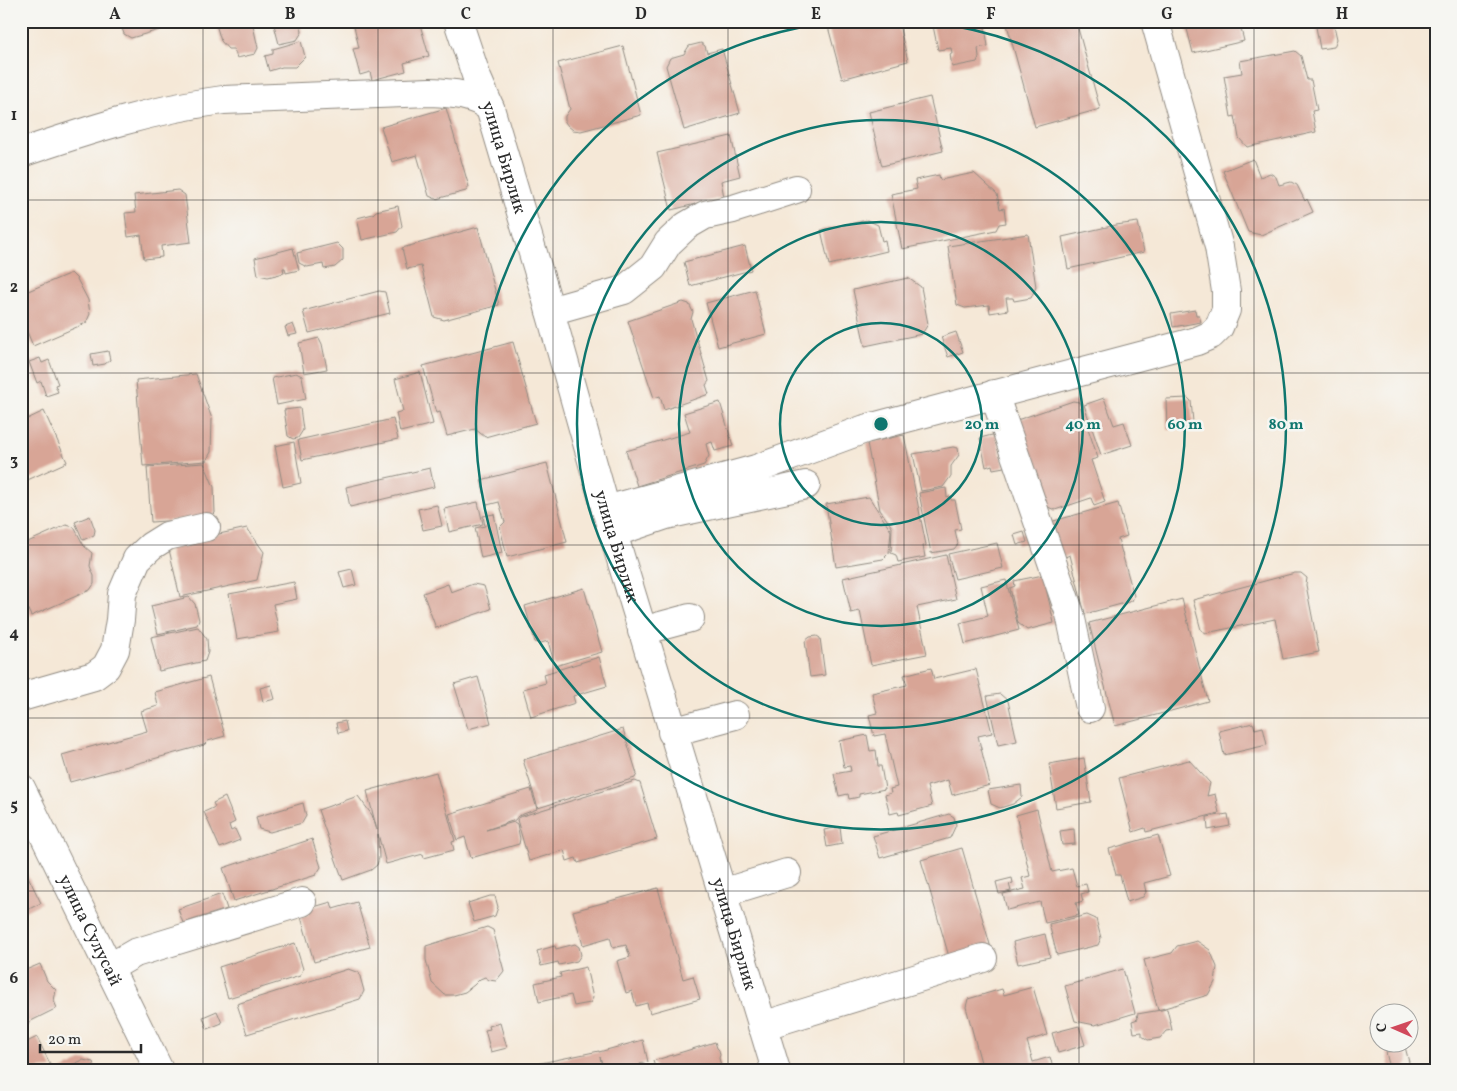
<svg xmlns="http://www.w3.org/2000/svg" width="1457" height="1091" viewBox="0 0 1457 1091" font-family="Vollkorn,serif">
<rect width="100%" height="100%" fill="#f6f6f2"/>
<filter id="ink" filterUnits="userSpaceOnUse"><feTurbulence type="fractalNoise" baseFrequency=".02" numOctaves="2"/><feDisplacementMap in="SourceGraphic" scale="10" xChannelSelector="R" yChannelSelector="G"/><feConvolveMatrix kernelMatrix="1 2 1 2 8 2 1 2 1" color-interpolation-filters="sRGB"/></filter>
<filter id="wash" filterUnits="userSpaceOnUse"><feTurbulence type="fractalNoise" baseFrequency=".0096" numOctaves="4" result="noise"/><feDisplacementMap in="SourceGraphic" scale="20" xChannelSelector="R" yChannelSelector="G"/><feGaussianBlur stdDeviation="1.12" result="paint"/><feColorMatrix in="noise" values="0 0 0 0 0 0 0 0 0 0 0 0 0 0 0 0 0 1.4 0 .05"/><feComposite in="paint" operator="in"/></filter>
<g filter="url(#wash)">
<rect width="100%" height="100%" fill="#f5e8d7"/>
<g id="blocks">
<path fill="#d8a596" d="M111,21H169L166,28L131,38L124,34L121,25L113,27Z
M215,21H252L258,48L255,54L237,58L234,49H228L221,41Z
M273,21H300L302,32L297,40L279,44Z
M357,21H419L429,56L404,63L406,71L372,80L370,72L360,75L353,49L359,48L354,26L358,25Z
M835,21H898L908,61L842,79L827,23Z
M932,21H984L988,46L978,48L979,57L977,62L952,67L950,54H952L951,48L938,50Z
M1006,21H1076L1100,109L1035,127Z
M1200,21H1239L1244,41L1193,53L1186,25Z
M1315,21H1333L1337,39L1334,47L1320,49Z
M301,41L305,57L295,67H282L269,71L265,56L273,54V49Z
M701,43L705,46L707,53L722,49L740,113L684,130L666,66L670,58L684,54L689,46Z
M623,46L641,115L581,131L573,130L568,126L565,122V116L570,109L558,63Z
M1295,51L1301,56L1307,80H1311L1317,110L1312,111L1316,132L1247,147L1239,138L1235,116L1231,117L1224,76L1242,73L1240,61Z
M930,97L943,151L882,166L869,112Z
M446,108L469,187L466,191L436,199L429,196L417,155L392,162L381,127Z
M731,136L740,176L721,181L724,197L671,210L657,153Z
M1253,159L1260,177L1270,173L1276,177L1279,185L1291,182L1297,185L1305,201L1307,199L1313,212L1261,235L1248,232L1223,171Z
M974,173L997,194L1000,209L1004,208L1006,223L999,224L996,230L902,249L891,194L917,189L915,180L939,175L940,180Z
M178,190L185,195L191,242L161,246L162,257L144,259L141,235L128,237L125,213L136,212L134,195Z
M398,206L402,226L397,232L362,240L357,218L373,214L376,211Z
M867,220L878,225L882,241L885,240L887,251L829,265L821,230Z
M1138,222L1144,252L1068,269L1062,237L1116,225Z
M478,227L499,305L444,320L434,317L421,266L407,269L402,248Z
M1028,234L1036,287L1031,298L1014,301L1013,298H1006L1008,310L990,313L989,305L965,308L957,305L948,246Z
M337,243L343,249V260L335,267L324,269L323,264L307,267L299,263L297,253Z
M745,246L751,270L690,286L684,262Z
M293,248L299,270L286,273L285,268H283L284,273L268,277L258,275L255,258Z
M71,273L77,279L88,300L90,314L86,323L33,346L21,317V294Z
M908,278L921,287L928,324L922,334L865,346L853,290Z
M755,290L766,334L718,347L706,303Z
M379,291L385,292L390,313L309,333L303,311Z
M683,302L689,304L693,312L691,319L709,381L706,385L709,394L664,410L660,396L654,398L628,321Z
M1195,310L1196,315H1199L1201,322L1173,327L1171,314Z
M293,324L297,334L288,336L285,327Z
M956,332L963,352L948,357L941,337Z
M319,338L322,344L327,369L304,373L299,343Z
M513,342L536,423L485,437L475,429L447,436L440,412L436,413L423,366Z
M108,351L110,360L105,364L93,366L91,354Z
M40,358L42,363L49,360L58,384L55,385L58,392L46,396L41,381L37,383L29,362Z
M420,372L433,424L400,432L396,413L403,411L395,379Z
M296,373L302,376L306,399L277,405L272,378Z
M196,374L212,419L211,452L206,461L143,466L136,380Z
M1104,398L1114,425L1124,422L1132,445L1101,455L1084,405Z
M1188,398L1191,401L1193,422L1190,428L1167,429L1166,399Z
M1073,401L1079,402L1098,458L1091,460L1105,502L1094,506L1091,498L1055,510L1048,507L1035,469L1031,470L1014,421Z
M720,402L733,446L715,451L712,442L706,444L709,456L704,465L637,486L626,451L690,432L684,413Z
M300,408L303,430L298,438L293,439L288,436L284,410Z
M44,411L67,462L21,483V422Z
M393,419L398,439L302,460L298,440Z
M996,434L1004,467L993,469L992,465L986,467L980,438Z
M904,435L926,545L923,546L925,557L898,562L896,555L891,553L892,527L880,510L867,443Z
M294,442L301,483L283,487L275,446Z
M953,447L958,448L959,455L951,466V476L943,487L921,491L913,454Z
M204,463L214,487L215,513L209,518L151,522L147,467Z
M547,463L567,542L507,557L500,527L505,522L499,502L487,505L481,480Z
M430,468L434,487L350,507L346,487Z
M946,488L947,497L950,496L951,500H955L961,529L955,530L958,544L954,549L931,553L919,493Z
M869,497L891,531L889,553L883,559L836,567L826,504Z
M478,502L483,524L449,532L444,509Z
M1118,503L1127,536L1118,539L1134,596L1132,601L1085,614L1070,555L1065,557L1059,554L1050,522Z
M437,505L442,526L423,530L418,509Z
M494,514L502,553L481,558L475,528L485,526L483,516Z
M90,516L95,530L94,535L83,540L75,522Z
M66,525L74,527L84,546L92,553L90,566L94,576V584L90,590L31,616L21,595V545Z
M247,528L264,552L257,580L180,597L168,545Z
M1024,532L1027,542L1017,545L1014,535Z
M997,543L1003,568L955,579L948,554Z
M946,555L956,599L917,607L927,654L871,665L860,611L851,613L843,578Z
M352,569L356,585L344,588L339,572Z
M1295,573H1301L1307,578L1306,585L1319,652L1283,659L1275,619L1206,633L1201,630L1193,600Z
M1043,575L1054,623L1027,630L1018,623L1010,588L1015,586L1014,581Z
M1006,580L1019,630L965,644L960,623L988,616L981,586Z
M294,582L297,599L273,604L279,632L237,639L229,594Z
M448,584L451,592L473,584L484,586L491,609L436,628L423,593Z
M584,588L602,652L555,666L548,641L541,643L535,642L525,606Z
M189,597L195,604L199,620L197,625L158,634L151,606Z
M1182,599L1208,701L1115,726L1089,623Z
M198,627L207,639L208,652L205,661L159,671L151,637Z
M817,636L820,638L825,675L810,677L805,641L810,637Z
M599,657L607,686L573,696L575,703L531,717L523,689L546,683L544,674Z
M931,668L934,679L976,669L992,733L978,736L990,785L952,795L948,780L927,786L932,806L899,815L898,812L890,814L885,795L891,793L890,789L897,787L885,734L874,736L869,715L877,713L872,693L907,685L904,675Z
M209,677L225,736L208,741L204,745L70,782L62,755L147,731L141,711L158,706L155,692Z
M478,677L491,723L468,729L454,684Z
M271,685L275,699L263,702L260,688Z
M1000,694L1008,701L1017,741L998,745L987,696Z
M345,721L347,731L338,733L336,723Z
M1253,723L1255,729L1263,727L1267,745L1224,755L1219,731Z
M623,729L637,774L635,778L538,808L523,760Z
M867,735L870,751L876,750L878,766H881L885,789L859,794V797L849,799L848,794L839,796L834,774L851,771L850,766L844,767L839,741Z
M1084,758L1091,802L1056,808L1049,764Z
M1189,760L1210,783L1207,796L1215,794L1219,813L1146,832L1145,828L1133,832L1119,778Z
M436,772L455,841L452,842L454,850L424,858L423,854L386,864L378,834L379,858L377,865L371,870L343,880L318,810L358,796L372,815L377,830L367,791Z
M635,781L640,783L657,839L578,863L576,858L567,861L564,850L529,861L517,820L519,817Z
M1021,785L1022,797L1013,804L1000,808L991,804L988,790Z
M531,789L537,809L518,816L515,820L486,830L514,822L517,824L520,839L519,844L471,858L465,837L457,840L449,814Z
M225,797L235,822L229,825L231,831L235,829L240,840L220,848L204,812L215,807L213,803Z
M303,803L306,816L302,823L270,832L259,829L256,817Z
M1037,809L1052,872L1072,868L1077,886L1086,884L1088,892L1081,894L1083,901L1076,903L1079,915L1045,923L1040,902L1007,910L1003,894L1025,889L1022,878L1030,876L1016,815Z
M949,814L954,817L956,825L950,838L880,858L873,836Z
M1228,814L1230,826L1208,830L1207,817Z
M840,827L842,844L827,847L824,830Z
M1074,829L1075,844L1062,845L1060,831Z
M1158,835L1170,876L1144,883L1146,892L1143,897L1127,902L1120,875H1116L1109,849Z
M312,839L321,867L316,875L234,901L223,868Z
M962,848L991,948L950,960L921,860Z
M21,862L41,903L21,913Z
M1012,878L1013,883L1009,884L1011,891L999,894L996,882Z
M658,888L683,979L693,976L700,999L650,1013L647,1003L636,1006L632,991L626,993L617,961L630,957L626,945L613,948L610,937L583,945L573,911Z
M222,894L227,909L183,923L178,909Z
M490,896H495L498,907L495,916L474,922L468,903Z
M331,902L333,909L357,902L370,947L314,962L301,917L308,915L307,909Z
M1087,915L1096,919L1101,938L1098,945L1057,955L1049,924Z
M487,927L493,930L504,971L496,981L489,980L485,977L480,979L474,985L465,992L454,995H445L432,983L426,960V946Z
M1045,934L1050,957L1018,964L1013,942Z
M1197,941L1210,950L1217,967L1215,982L1208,995L1158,1010L1144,960L1172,953L1177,946Z
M295,943L303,969L300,976L228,998L219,967Z
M575,944L579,947L581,955L577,961L559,965L558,962L541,966L537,951L555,946L556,949Z
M40,964L47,981L56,990L54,1001L57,1008L29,1022L27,1027L21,1030V972Z
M586,967L593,998L590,1003L574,1006L571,995L539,1002L535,983L561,977L560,973Z
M348,969L359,973L364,991L360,999L247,1034L237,1004Z
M1123,969L1135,1013L1095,1025L1075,1021L1065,986Z
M1033,987L1047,1035L1027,1041L1033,1062L1050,1057L1054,1070H983L966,1007L968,999L1002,989L1004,995Z
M1167,1009L1172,1030L1166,1031L1160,1038L1148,1040L1142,1036V1032L1134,1033L1132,1021L1138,1019L1137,1014Z
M217,1011L222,1023L207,1029L203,1017Z
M500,1023L507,1048L491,1052L485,1030L490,1029L489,1026Z
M1079,1026L1085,1045L1058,1053L1052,1033Z
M37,1037L52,1068L21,1070V1045Z
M643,1040L648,1062L640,1064L641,1070H604L600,1057L603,1070H537L536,1064L599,1051V1052Z
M715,1042L717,1048L719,1050L720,1055L719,1058L721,1066L708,1070H656L653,1061Z
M1405,1047L1409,1062L1404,1070L1390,1069L1386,1052Z
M83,1060L93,1062L96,1070H61Z"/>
</g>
</g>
<g filter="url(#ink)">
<use href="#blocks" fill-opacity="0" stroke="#908a81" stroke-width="1"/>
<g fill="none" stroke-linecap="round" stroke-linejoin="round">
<defs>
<g id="minor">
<path id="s1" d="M458,21L477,78L490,108L544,290L606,510L776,1070"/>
<path d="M21,153C88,130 154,109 223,100L430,92C451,93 473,94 490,108"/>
<path d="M550,311L624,290L653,267L668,243L686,226L705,215L733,209L796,189"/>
<path d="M994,394L1070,614L1090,708"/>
<path d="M606,510L756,469L865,429L1197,341L1211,335L1219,327L1226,310V291L1219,247L1155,21"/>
<path d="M613,533L666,515L806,485"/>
<path d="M642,631L690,618"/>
<path d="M21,697L94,676L106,667L115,650L120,620L122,594L137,559L151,546L167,536L206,527"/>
<path d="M672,732L735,715"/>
<path id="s2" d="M21,788L159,1070"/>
<path d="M722,893L787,873"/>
<path d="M109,968L135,953L302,902"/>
<path d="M762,1026L983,958"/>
</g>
</defs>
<use href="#minor" stroke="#908a81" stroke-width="30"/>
<use href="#minor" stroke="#fff" stroke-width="28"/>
</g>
</g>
<path fill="none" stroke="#2b2b2b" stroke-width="1" stroke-opacity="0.55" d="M203,21V1070M378,21V1070M553,21V1070M728,21V1070M904,21V1070M1079,21V1070M1254,21V1070M21,200H1436M21,373H1436M21,545H1436M21,718H1436M21,891H1436"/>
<g fill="none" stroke="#0f766e" stroke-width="2.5">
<circle cx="881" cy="424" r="101"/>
<circle cx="881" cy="424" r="202"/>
<circle cx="881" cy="424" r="304"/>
<path d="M927 22A405 405 0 1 1 835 22"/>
</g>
<g text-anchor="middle" stroke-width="5" stroke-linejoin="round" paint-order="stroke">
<g font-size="18" fill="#2b2b2b" stroke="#f6f6f2">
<text dy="6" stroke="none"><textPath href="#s1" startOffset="144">улица Бирлик</textPath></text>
<text dy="6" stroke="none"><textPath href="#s1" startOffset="549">улица Бирлик</textPath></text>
<text dy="6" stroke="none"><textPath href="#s2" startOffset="158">улица Сулусай</textPath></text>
<text dy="6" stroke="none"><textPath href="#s1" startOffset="954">улица Бирлик</textPath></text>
</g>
</g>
<circle cx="881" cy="424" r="8" fill="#0f766e" stroke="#f6f6f2" stroke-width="2.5"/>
<g font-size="15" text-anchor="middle" font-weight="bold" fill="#0f766e" stroke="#f6f6f2" stroke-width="5" stroke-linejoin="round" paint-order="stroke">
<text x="982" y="429">20 m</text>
<text x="1083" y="429">40 m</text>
<text x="1185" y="429">60 m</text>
<text x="1286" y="429">80 m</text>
</g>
<rect width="1457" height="1091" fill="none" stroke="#f6f6f2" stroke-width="55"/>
<g transform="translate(1394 1028) rotate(272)"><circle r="24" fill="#f6f6f2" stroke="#a5a5a2"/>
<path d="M0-4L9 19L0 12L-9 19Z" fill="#d1495b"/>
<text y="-8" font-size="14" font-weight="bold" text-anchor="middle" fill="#2b2b2b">С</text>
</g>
<path d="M40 1044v8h101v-8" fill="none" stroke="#2b2b2b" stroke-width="2.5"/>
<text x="48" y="1044" font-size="15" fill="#2b2b2b" stroke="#f6f6f2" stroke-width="4" paint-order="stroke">20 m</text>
<rect x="28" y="28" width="1402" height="1036" fill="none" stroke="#2b2b2b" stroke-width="2"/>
<g font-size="16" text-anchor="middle" font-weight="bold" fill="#2b2b2b">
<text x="115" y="19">A</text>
<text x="290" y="19">B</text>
<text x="466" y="19">C</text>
<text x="641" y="19">D</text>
<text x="816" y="19">E</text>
<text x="991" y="19">F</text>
<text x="1167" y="19">G</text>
<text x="1342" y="19">H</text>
<text x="14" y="120">1</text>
<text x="14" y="292">2</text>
<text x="14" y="465">3</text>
<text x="14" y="638">4</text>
<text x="14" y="810">5</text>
<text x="14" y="983">6</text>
</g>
</svg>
